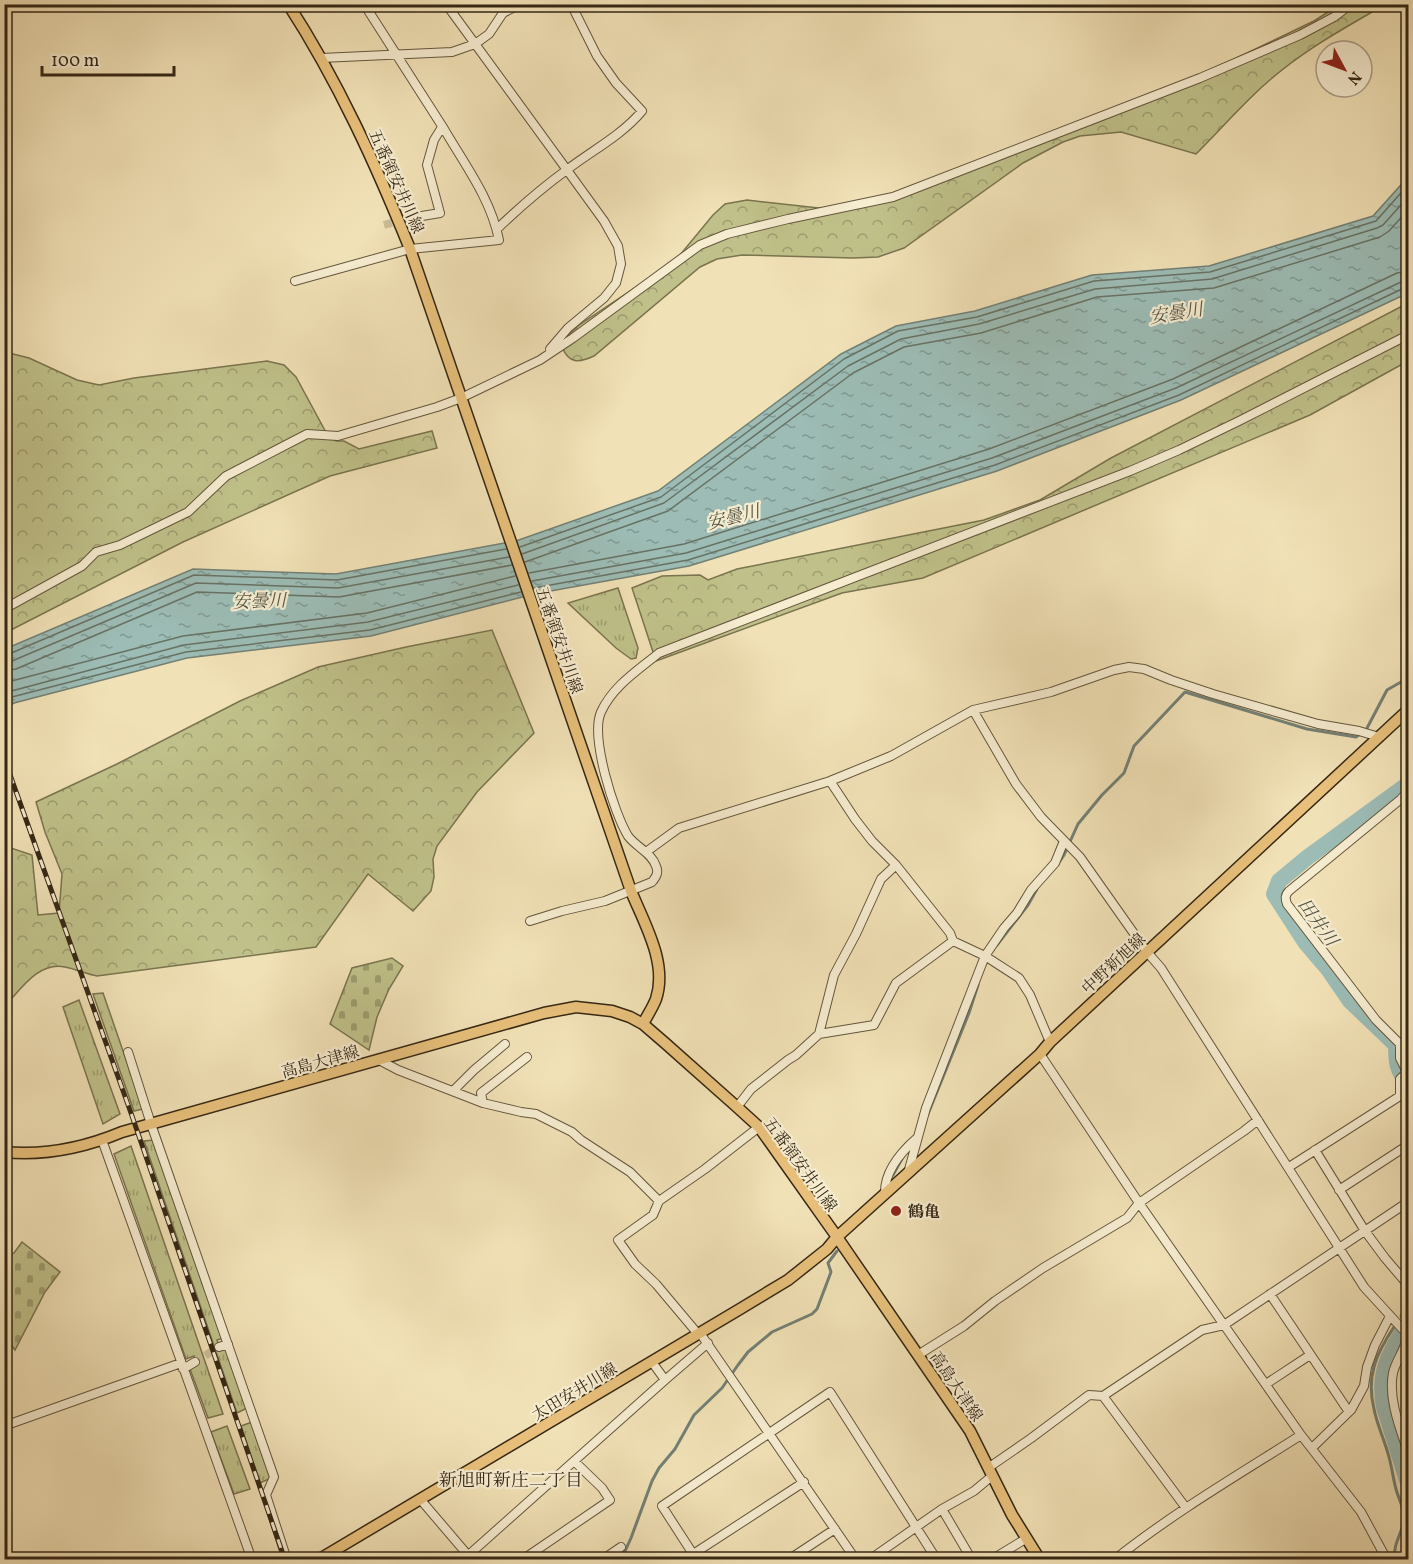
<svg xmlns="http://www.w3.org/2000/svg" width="1413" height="1564" viewBox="0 0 1413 1564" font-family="Vollkorn,'Noto Serif JP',serif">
<defs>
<pattern id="grass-tufts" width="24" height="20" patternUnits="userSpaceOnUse" patternTransform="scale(1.5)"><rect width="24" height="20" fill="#c0c18a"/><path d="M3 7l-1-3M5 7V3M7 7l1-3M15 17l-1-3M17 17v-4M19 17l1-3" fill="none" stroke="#9d9d70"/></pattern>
<pattern id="forest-crowns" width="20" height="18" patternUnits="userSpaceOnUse" patternTransform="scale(1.5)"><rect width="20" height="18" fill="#c0c18a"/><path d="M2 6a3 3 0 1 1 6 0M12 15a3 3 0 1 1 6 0" fill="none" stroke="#9d9d70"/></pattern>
<pattern id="cemetery-stones" width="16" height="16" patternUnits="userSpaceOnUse" patternTransform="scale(1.5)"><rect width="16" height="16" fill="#c0c18a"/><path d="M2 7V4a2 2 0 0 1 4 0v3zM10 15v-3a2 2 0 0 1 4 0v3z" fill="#9d9d70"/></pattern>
<pattern id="water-ripples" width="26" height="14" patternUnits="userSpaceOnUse" patternTransform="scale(1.5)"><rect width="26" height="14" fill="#9cbcb5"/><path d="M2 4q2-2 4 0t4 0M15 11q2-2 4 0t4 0" fill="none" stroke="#809992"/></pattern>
</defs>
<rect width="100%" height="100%" fill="#f1e1b6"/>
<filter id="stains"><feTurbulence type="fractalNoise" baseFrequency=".00333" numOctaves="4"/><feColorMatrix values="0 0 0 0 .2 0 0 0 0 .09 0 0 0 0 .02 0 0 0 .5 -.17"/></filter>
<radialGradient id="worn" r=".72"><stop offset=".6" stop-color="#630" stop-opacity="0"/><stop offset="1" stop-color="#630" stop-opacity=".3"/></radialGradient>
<path fill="url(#grass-tufts)" stroke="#7a744f" stroke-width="1.5" d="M618,588L638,648L636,658L631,659L616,648L568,603Z
M103,993L143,1109L134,1111L93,994Z
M79,1000L120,1114L103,1124L63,1007Z
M154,1140L223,1338L217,1340L220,1349L227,1351L247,1408L237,1413L144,1141Z
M131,1146L223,1414L208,1418L190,1369L197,1365L194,1356L186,1359L114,1154Z
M252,1422L271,1478L260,1483L241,1426Z
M227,1426L250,1489L234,1494L211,1432Z"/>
<path fill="url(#forest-crowns)" stroke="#7a744f" stroke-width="1.5" d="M1339,5H1384C1350,25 1313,45 1282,70C1251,94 1224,126 1196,154L1121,132L1080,136L1063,142L1023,163L904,248L878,257L853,258L742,255L717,259L700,267L594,356C579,363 569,364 562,347L566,337L579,325L660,271L680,255L713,215L725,204L747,200L837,210L860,206L1151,99L1314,21Z
M1408,303V361L1310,415L923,578L842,593L656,661L632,588L662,576L700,575L708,580L737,569L984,520L1040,500L1111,458Z
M5,352L29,358L77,380L99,385L134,378L267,361L284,365L296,377L328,436L336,441H344L359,449L432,431L437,448L330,476L183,542L5,633Z
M492,630L534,733L477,792L437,846L433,859L434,877L431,891L413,911L368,874L316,947L97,976C86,974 76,969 65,967C39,961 21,989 5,1006V846L32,855L38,915L59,913L62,874L45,832L36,802L117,764L240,701L318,667L406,647Z"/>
<path fill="url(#cemetery-stones)" stroke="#7a744f" stroke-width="1.5" d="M392,958L403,966L389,989L377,1017L369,1050L330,1024L352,968Z
M22,1242L60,1272L45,1292L15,1350L5,1336V1260L8,1256L14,1253Z"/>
<path fill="url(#water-ripples)" stroke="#738075" stroke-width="1.5" d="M1408,177V293L1181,400L997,471L689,566L534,594L371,636L187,658L14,703L5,708V649L193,569L336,574L516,541L658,491L841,354L896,326L975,311L1092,275L1209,266L1373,216Z"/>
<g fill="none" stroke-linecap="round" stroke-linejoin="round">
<path stroke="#687264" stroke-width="1.5" d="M520,547L661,497L844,359L898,331L977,317L1094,281L1210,272L1376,221L1408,185
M522,554L664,503L848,366L901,339L979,324L1095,289L1212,279L1377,228L1383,225L1408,197
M525,562L668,511L853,373L904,347L981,333L1097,297L1214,288L1380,237L1389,231L1408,210
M529,573L684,544L989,449L1173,379L1397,273L1408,271
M532,581L686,553L992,458L1176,388L1401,282L1408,280
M534,588L688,560L995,465L1179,395L1404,288H1408
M4,654H9L194,575L337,580L506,549
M4,662L12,661L196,583L338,588L509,557
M4,671L16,669L197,592L339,597L512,565
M4,683L183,636L367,613L515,576
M4,693L184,645L368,622L518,585
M4,701L12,697L186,652L370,630L521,592"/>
<path stroke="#738075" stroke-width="3" d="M1366,730L1387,690L1408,678
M1060,861L1064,855L1078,824L1102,795L1124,773L1134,746L1185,692L1307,729L1356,737L1360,734
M997,945L1028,905L1037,889
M928,1114L969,1013L978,985
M893,1175L903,1157
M1401,1316L1408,1305
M1394,1327C1376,1354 1366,1376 1374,1409C1377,1425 1385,1441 1389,1457C1392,1468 1393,1478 1396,1489C1398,1497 1403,1506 1404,1515C1405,1531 1392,1542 1395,1560
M621,1560L631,1538L652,1481L659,1468L675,1449L694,1415L722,1388L738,1365L748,1352L772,1332L812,1314L817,1309L831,1272L828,1263L837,1251"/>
<path stroke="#9cbcb5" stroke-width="16" d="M1408,784L1308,857L1279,881L1274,894L1305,942L1328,969L1350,1001L1396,1045C1396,1063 1397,1070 1408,1084
M1408,1323C1390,1351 1377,1372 1384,1407L1408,1483"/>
<path stroke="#cbbc96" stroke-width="8" stroke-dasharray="8 4" stroke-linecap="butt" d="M384,225L410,218
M195,1362L219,1347"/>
<defs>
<path id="minor" d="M446,4L567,170L604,221L618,246L621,264L616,283L604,298L568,328L550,349
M321,58L452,52L475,44L489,34L503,13L520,4
M410,218L440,213L427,165L434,140L442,127
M497,229C520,207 543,187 568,169C593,150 622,135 642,111L616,83L597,56L571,4
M295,281L410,249L499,240C491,199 465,165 444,129C417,87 391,46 364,4
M4,609L82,566L96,552L120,545L188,512L226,476L307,434L338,436L437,407L461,398L540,360L573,338L700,245L727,234L788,219L893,197L1200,78L1300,35L1334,17L1351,4
M973,710L1016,784L1041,817L1080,857L1147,952L1161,968L1364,1287L1406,1333C1408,1347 1396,1359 1393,1373C1388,1399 1400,1428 1408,1452
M830,781L855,819L872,841L896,865L950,933L953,941L985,956L1019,978L1030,995L1050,1042
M646,852L679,828L830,781L891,756L973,710L1051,692L1114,670L1129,667L1144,669L1171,680L1213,694L1318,724L1359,731L1379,737
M530,921L562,911L605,901L652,882C656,877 659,873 656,866C652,853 636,847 628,836C614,813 590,737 601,712C613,686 637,671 659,653L1130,471L1179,450L1239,421L1408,335
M819,1034L874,1025L896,983L953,941
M128,1052L151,1124L274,1477L266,1495L287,1560
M1040,1054L1139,1203L1224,1325L1301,1435L1361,1512L1387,1560
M379,1060L398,1070L483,1103L521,1112L536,1114L572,1132L581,1140L630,1172L659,1201
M453,1091L474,1070L505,1044
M1400,1096V1079L1407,1072L1400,1058V1044L1376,1020L1287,904C1285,898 1285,895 1289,891L1401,799L1408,791
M483,1103L481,1093L527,1057
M737,1107L751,1089L788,1060L796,1055L819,1034L834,975L856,934L881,879L896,865
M102,1140L252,1560
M1315,1150L1365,1231L1385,1258L1408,1285
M1289,1167L1400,1096L1407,1095L1408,1096
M908,1173L926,1108L985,956L1004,928L1017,913L1031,890L1055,863L1064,841
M1339,1190L1408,1145
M885,1194C884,1171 901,1152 917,1138
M1270,1294L1349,1412
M700,1333L856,1560
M698,1334L656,1284L635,1264L618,1240L653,1215L659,1201L705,1169L759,1127
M219,1347L228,1344
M918,1355L964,1326L995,1301L1043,1268L1127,1218L1139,1203L1244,1131L1258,1120
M183,1369L195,1362
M665,1380L708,1343
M1266,1384L1310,1355
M1103,1396L1186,1508
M4,1426L181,1363
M1312,1448L1351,1410L1364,1386L1367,1367L1375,1345L1390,1316
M988,1468L1030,1439L1089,1395L1103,1396L1202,1330L1224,1325L1408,1202
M420,1499L472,1560
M942,1509L972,1560
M693,1554L662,1506L830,1392L937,1560
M463,1560L665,1380L652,1362
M522,1560L610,1500L602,1488L574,1461
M602,1560L621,1547
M684,1560L804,1482
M788,1560L835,1529
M869,1560L942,1509L974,1491L992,1476
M991,1560L1027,1538
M1114,1560C1173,1513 1238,1475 1301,1435"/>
<path id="major" d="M288,4C338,81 376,165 410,249L631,891C644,923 668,963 656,999C653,1007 647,1016 643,1024
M4,1152C44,1156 86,1147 122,1132L544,1013L576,1007L612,1011L630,1017L643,1024L665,1043L737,1107L759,1127L837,1237L970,1431L1012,1515L1040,1560
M318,1560L740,1309L788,1280L827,1249L837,1237L1040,1054L1050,1042L1408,710"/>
</defs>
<use href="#minor" stroke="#64563c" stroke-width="10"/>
<use href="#major" stroke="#352714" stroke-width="13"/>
<use href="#minor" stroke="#f6ecd0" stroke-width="8"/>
<use href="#major" stroke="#e8c07b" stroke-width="10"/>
<defs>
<path id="rail" d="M4,758L131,1113L285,1560"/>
</defs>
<use href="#rail" stroke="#352714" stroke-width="5"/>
<use href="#rail" stroke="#f6ecd0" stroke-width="3" stroke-dasharray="9" stroke-linecap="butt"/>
</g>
<circle fill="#8f2418" stroke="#f6ecd0" stroke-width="2" cx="896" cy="1211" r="6"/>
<g text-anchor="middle" stroke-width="4.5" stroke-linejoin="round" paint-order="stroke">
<g font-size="16" fill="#352714" stroke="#f6ecd0">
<text transform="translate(397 181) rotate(66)" y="6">五番領安井川線</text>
<text transform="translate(560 640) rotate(71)" y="6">五番領安井川線</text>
<text transform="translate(1113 963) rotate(-43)" y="6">中野新旭線</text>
<text transform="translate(320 1061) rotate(-16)" y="6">高島大津線</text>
<text transform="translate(801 1164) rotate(54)" y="6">五番領安井川線</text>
<text transform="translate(957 1386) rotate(56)" y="6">高島大津線</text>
<text transform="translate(574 1391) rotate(-31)" y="6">太田安井川線</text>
</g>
<g font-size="16" font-weight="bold" fill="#352714" stroke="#f6ecd0" text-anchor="start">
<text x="908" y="1217">鶴亀</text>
</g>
<g font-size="18" font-style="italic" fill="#545444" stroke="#f6ecd0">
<text transform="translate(1176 313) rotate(-9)" y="6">安曇川</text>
<text transform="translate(733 517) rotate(-14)" y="6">安曇川</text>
<text transform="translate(259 601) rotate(-2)" y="6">安曇川</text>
<text transform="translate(1318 922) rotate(54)" y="6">田井川</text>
</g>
<g font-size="18" fill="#352714" stroke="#f6ecd0">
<text x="511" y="1486">新旭町新庄二丁目</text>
</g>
</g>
<rect width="1413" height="1564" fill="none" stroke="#f1e1b6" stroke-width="24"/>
<rect x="6" y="6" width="1401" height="1552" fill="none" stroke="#352714" stroke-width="3"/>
<rect x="12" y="12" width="1389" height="1540" fill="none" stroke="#352714" stroke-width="1.5"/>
<g transform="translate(1344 69) rotate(131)"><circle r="28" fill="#f6ecd0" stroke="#a99d85" stroke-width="1.5"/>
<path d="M0-4.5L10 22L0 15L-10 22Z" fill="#8f2418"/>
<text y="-9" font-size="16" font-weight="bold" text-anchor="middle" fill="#352714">N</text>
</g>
<path d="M42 66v9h132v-9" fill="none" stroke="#352714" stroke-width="3"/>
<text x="51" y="66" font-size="18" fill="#352714" stroke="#f6ecd0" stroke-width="4.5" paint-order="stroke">100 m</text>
<rect width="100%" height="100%" filter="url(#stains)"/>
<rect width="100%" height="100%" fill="url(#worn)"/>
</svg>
